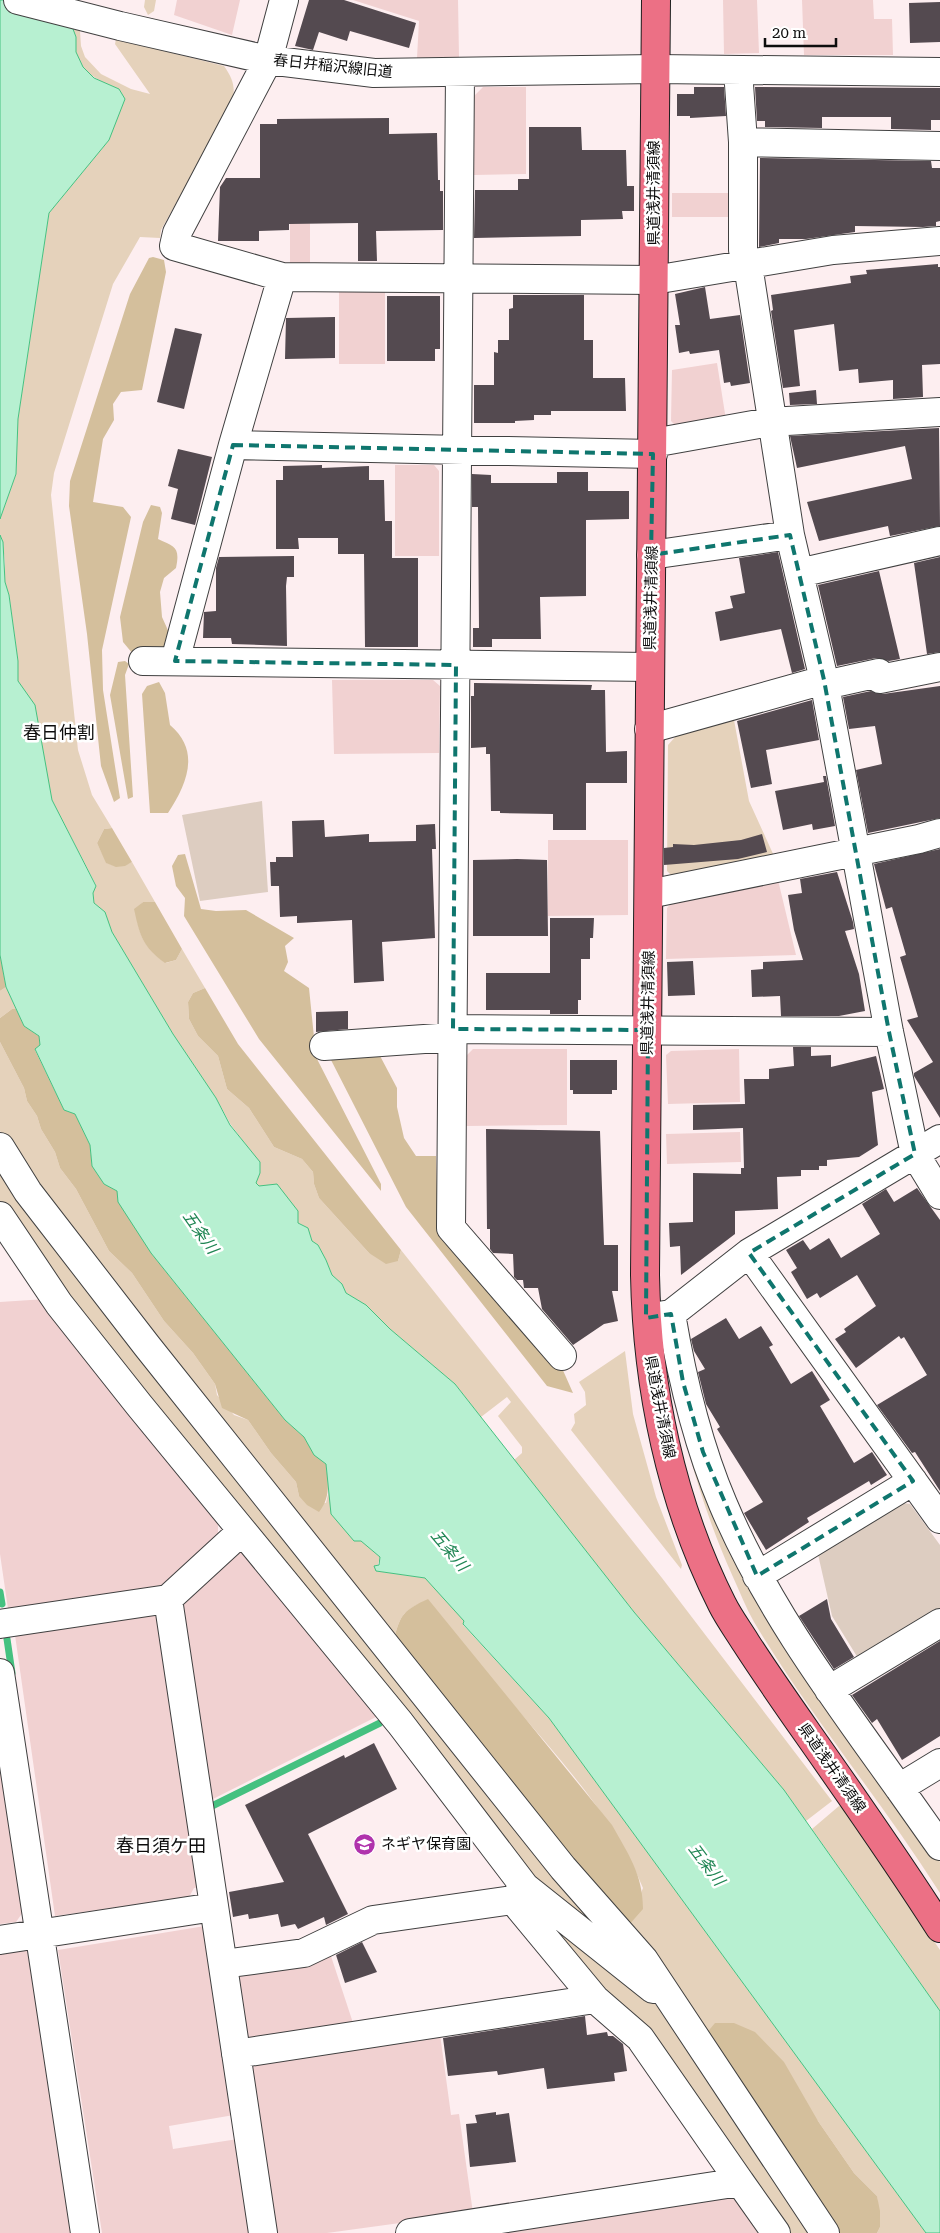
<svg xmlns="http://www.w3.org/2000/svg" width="940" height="2233" viewBox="0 0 940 2233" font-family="'Roboto Serif','Noto Sans JP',serif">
<rect width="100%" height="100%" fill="#fdeef0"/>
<path fill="#f1d1d1" d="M177,0H240L232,35L174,15Z
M353,0H458L459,57L417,58L419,21Z
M723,0H757L759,53L724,54Z
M802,0H873L874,19H892L893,55H804Z
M483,87H526V174L474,175L473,97Z
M290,177H310V265H290Z
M672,193H735V217H672Z
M339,292H385V364H339Z
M717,363L726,420L677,427L671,421L672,370Z
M395,465H434L439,471V556H395Z
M332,680H433L440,686L439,753L334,754Z
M548,840H628V915L548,916Z
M778,880L796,955L666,959L667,908L674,900Z
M473,1049H567V1125L466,1126V1056Z
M739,1049L740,1102L668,1104L666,1055L671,1051Z
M740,1132L741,1162L667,1164L666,1134Z
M46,1299L218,1516V1537L166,1584L155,1588L8,1609L0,1554V1302Z
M230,1553H248L380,1715L207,1802L177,1609Z
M152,1613L160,1617L200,1887L194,1888L189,1897L55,1916L15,1635Z
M0,1753L23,1912L16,1922L0,1924Z
M205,1926L234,2115L169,2126L173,2149L238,2139L252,2233H102L58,1950Z
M19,1945L32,1955L73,2233H0V1948Z
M329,1950L354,2026L252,2042L243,2035L234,1980L242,1970Z
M440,2034L451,2115L459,2114L473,2213L327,2233H273L247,2070L254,2060Z
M727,2195L744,2202L764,2233H477Z"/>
<path fill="#e5d2bb" d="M145,0H156L154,11L148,15L144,7Z
M73,29L80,31L81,46L85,57L101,74L131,89L150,94L115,44L116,39L224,66C233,79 236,87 232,103L161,230L160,238L140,237L113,284L54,473L51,495L78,750L92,795L112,828L104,829L97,843L107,863C116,867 122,867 132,862L155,902H143L135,909C140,936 142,946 166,963L176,960L182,949L205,988L193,993L188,1002L189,1019L198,1036L218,1056L227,1089L249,1108L274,1147L302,1159L313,1172L314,1184L319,1198L369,1253L398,1261L401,1250L662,1578L832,1801L806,1821L784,1790L634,1612L514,1460L522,1453V1447L498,1416L511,1402L507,1397L481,1417L455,1384L390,1329L366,1305L346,1293L342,1284L332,1275L326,1260L318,1245L312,1241L308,1228L298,1223L256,1183L259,1162L231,1125L216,1098L173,1034L112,932L105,912L94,903L93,893L96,885L52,800L24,691L18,681V661L9,595L5,582V564L3,542L0,535V519L16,474L18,419L49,213L109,140L119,89C101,82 80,73 76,52C75,44 76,37 73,29Z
M734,720L749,801L774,856L671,875L667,871L668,745L676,736Z
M6,987L16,1009H12L0,1018V991Z
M0,1042L24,1088L27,1101L37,1116L41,1129L55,1152L60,1168L76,1189L109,1251L132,1273L164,1321L193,1353L215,1384L217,1395L234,1415L248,1420L271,1453L296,1482L299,1496L326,1503L329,1490L331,1514L380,1557L376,1571L425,1578L465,1621L463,1625L549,1718L926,2233H877L880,2227L877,2196L854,2173L818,2121L705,2035L628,1926L643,1888C614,1817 561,1761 512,1703C483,1669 455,1635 428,1600C404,1610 400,1614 394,1640L38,1191L0,1131Z
M0,1165L620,1947L533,1883L62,1293L0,1202Z
M625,1351L633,1414L656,1497L682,1565L681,1569L571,1430L575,1423L574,1414L586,1405L585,1392L579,1382Z
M671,1379L693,1451L903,1807L940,1862V1893C881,1800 810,1716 754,1622C746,1608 740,1592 733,1577C704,1513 686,1448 671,1379Z
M839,1806L843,1807L940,1950V2011L812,1829Z
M527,1906L653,2002L671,2021L814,2233H786L601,1990Z"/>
<path fill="#d4bf9c" d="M153,257L164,260L166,272L142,390L121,392L113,404L114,420L103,439L93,502L123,507L131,517L102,650L103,690L120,798L114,802L101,766L87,634L69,506L70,481L130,294L149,258Z
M151,505L160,507L162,513L158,539C176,547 180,548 176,568L164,578L160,592L162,617L171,637V643L164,647H149L133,654L123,642L120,617L143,522Z
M125,661L129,664L125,675L133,797L128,799L110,695L118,662Z
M159,682L165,693L170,725C201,751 187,784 168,813H150L142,694L147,686Z
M112,828L132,862L125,866L116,867L106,863L97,843L104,829Z
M185,854L201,909L216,911L246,910L294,938L285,946L288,962L284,971L309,988L316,1057L381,1184V1191L259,1039L184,916L185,898L176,886L172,866L178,855Z
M143,902H155L182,949L176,960L165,963C142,946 140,936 134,909Z
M0,955L6,987L0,991Z
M205,988L238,1044L401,1250L398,1261L386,1264L369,1253L319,1198L314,1184L313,1172L302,1159L274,1147L249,1108L227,1089L218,1056L198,1036L189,1019L188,1002L193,993Z
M12,1009H16L24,1026L39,1036L40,1045L35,1050L64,1110L75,1114L90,1145L92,1166L104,1184L117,1191L151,1253L285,1420L304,1437L314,1454L326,1464C328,1483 331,1497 319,1512L307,1505L299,1496L296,1482L271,1453L248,1420L222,1408L215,1384L193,1353L164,1321L132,1273L109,1251L76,1189L60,1168L55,1152L41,1129L37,1116L27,1101L24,1088L0,1042V1018Z
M379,1054L397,1088V1107L404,1138L416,1156H436L438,1229L548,1361L558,1359L573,1393L547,1386L406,1207L331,1060L337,1056Z
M428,1599L612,1825C628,1854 643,1874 643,1909L628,1926L394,1640C400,1614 404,1610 428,1599Z
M715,2023H734L755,2032L784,2062L818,2121L854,2173L877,2196L880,2211V2227L877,2233H837L705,2035Z"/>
<path fill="#ddcdc1" d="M262,801L268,892L200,901L182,815Z
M895,1502L910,1504L940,1545V1613L861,1663L832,1616L817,1550Z"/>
<path fill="#b7f0d1" stroke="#45c180" d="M0,0H78L73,29L76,37V52L83,67L94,78L119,89L125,99L109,140L49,213L18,419L16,474L0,519Z
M0,535L3,542L5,582L9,595L18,661V681L35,705L52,800L96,886L93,893L94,903L105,912L112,932L173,1034L216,1098L230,1125L260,1162V1173L256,1183L259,1186L277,1184L298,1211V1223L308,1228L312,1241L318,1245L326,1260L332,1275L342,1284L346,1293L366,1305L390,1329L455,1384L634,1612L784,1790L940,2011V2233H926L549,1718L463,1624L464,1621L425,1578L376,1571L374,1566L379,1565L380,1557L361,1541H354L331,1514L326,1464L314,1455L304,1437L285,1420L151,1253L118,1202L117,1191L104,1184L92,1166L90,1145L75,1114L64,1110L35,1049L40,1045L39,1036L24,1026L6,987L0,955Z"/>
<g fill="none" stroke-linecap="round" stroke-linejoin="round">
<path stroke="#45c180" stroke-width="7" d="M0,1592L2,1604
M7,1639L12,1673
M210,1811V1807L380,1723"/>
</g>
<path fill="#544a50" d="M309,0H344L416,23L409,48L350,31L347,41L319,32L313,50L295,46Z
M940,2V42L910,43L909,3Z
M694,87H724L726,116L690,118V116H677V94H694Z
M755,87L940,88V120H931V130L891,129V117H822V128L765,127V121H757Z
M389,118V134L437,133L438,180H440V191H443V230L376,231L377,261H358V223L289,224V230L259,231V241H218L220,187L226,178H260V124H277V119Z
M529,127H581L582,150H626L627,186H634V211H622L623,219L581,220V236L474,238L475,190H518V179H529Z
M760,158L931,161L932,168H940V221L936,222V226L923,227L855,226V232L806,239H779V243L759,247Z
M938,264V267H940V364L922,365L923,397L893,399V380L859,383L858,369L839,371L834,324L794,330L800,386L783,388L771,311L773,310L771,295L851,283L850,276L867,274L866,270Z
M705,287L710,319L740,315L750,383L731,386L730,382L724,383L719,350L690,354L689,351L679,353L675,325H680L675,294Z
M513,295H584V340H593V378H625L626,411H551V415H534V420L515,421V423H474V385H494V352L498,353V340H509V309L513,308Z
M387,296H440V349H435V361H387Z
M335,317V358L285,359L286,318Z
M175,328L202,334L184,409L157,402Z
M816,390L817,404L790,405L789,393Z
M939,428L940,526L890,536L888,526L819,541L807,502L912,479L905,446L797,468L790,436Z
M178,449L212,457L195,525L171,519L178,489L168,486Z
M322,465V468L369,466V480H384L385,521H392V558H418V647H365L364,554H338V538H298L299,549H276V480H283V466Z
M557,472H588V491H629V519L586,520V596L540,597L541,639H492V647H473V628H479L478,507H472V474L491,475V483H557Z
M778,552L805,669L792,673L781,629L720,641L715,612L733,608L730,596L745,593L739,558Z
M294,556V577H287L286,586L287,646L232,644L231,638H203L204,612L216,611V568L219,557Z
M940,557V652L927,654L914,563Z
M879,571L900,659L889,661L876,658L837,666L818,585Z
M474,683L592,685L591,690H605L606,752L627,751V783H586V830H553V814L500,813V811H491L490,754H486V747L471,748V696H474Z
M940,686V818L868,833L856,770L882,764L875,726L849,729L843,697L871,691L883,694Z
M812,700L819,740L766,750L772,784L751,788L737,721Z
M823,776H826L835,826L813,830L812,824L783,830L775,791L824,782Z
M324,820L325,837L369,834V842L416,841V825L435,824L436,849H432L435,938L382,942L384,981L354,983L352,920L297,923V916L280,917L279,886H271L270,862H276V857H293L292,821Z
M762,834L767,852L738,859L664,865V848L673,847V844L694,845L741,840Z
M940,849V1118L914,1076V1073L933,1062L907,1020L918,1017L900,957L906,955L892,907L886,909L874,864Z
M517,859L547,860L548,936H473V860Z
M837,872L853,922L854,929L845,931L859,974L865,1011L839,1016H781L780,996L752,997L751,970L763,969V962L803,960L794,930L788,895L802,893L800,879Z
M550,918H594L593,938H590V959H581V1000H578V1014H550V1010H486V973H550Z
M693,961L695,995L668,996L667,962Z
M348,1011V1029L316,1032V1012Z
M793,1047H811V1056L831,1055V1067L876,1056L884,1089L872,1092L878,1145L859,1157L827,1160V1166H819V1170H801V1176L777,1177L778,1209L735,1211V1234L681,1275L680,1246L670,1247L669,1223L693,1222V1173L741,1174V1168H744L743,1128L693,1130V1105L745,1104L744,1079H769V1069L794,1066Z
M570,1060H617V1090H612V1094H573V1090H570Z
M486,1129L600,1131L604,1245H618V1291H612L618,1321L604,1324L573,1345L542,1309L538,1288H524L523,1280H517L514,1277L513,1254L493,1253L490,1249V1229H487Z
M917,1188L940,1220V1491L915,1452L912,1453L877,1405L927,1375L904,1337L901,1339L899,1336L856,1368L835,1339L846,1332L844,1329L876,1306L857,1275L820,1298L817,1293L807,1299L791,1272L797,1268L786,1250L803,1240L810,1250L829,1238L841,1258L880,1234L862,1204L886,1189L894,1202Z
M726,1318L739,1339L761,1326L773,1345L769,1347L791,1384L812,1371L830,1400L820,1406L854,1463L872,1452L887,1475L871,1485L869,1481L807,1518L809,1522L766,1550L744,1513L763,1502L717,1429L720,1427L706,1404L698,1372L705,1369L694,1351L691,1339Z
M827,1599L831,1619L854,1657L834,1669L799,1616Z
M940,1641V1736L902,1760L877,1719L872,1723L852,1695Z
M374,1743L397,1789L308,1834L348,1914L326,1925L324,1917L298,1929L295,1924L281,1927L278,1914L249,1919L248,1914L233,1917L229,1892L284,1882L245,1805L344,1755L345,1758Z
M362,1942L377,1972L345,1983L336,1955Z
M585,2016L587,2035L607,2032L608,2036H613L623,2044L627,2071L614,2073L615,2081L547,2089L544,2068L498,2075L497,2071L448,2076L443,2038Z
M496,2112V2115L509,2113L516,2162L470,2167L466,2124L477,2123L475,2115Z"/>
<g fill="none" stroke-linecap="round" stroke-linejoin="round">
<defs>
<path id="minor" d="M18,0L120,26L268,60L374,73L656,69L940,72
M284,0L268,60L177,233L174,246L282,277L654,280L833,250L940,241
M738,70L743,142V250L748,265L790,535L824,680L889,1032L915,1154L940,1195
M460,73L451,1228L562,1356
M743,142L940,146
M653,443L770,422L940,412
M233,445L653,454
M651,555L790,535
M799,573L940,541
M143,661L650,667
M175,661L233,445L282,277
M825,685L879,673L880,679L940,667
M649,729L824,680
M649,894L919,839L940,833
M453,1029L889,1032
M324,1046L453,1037
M0,1147L28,1192L147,1346L563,1868L644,1960L825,2233
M0,1216L59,1304L139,1405L400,1723L525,1887L653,1989
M749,1253L940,1519
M671,1314C682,1379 697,1443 723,1504C767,1608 834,1697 899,1788L940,1763
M652,1317L671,1314L749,1253L940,1139
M757,1576L913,1481
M168,1599L263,2233
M0,1624L168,1599L242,1531
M0,1673L85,2233
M829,1690L940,1623
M899,1788L940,1846
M513,1900L595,1999L640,2038L740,2182
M0,1940L214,1907
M223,1964L304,1953L373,1920L513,1900L525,1887
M236,2054L595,1999
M410,2233L740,2182L776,2233"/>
<path id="major" d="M656,0L645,1275C647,1387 671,1503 722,1604C729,1618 738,1630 746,1643C766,1674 787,1704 808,1734C853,1798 898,1862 940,1928"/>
</defs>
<use href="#minor" stroke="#404040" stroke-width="30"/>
<use href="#major" stroke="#1e1e1e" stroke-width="30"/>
<use href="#minor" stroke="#fff" stroke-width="28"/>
<use href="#major" stroke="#ec7085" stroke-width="28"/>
</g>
<path fill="none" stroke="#0f766e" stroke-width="4" stroke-dasharray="10 6" stroke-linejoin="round" d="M233,445L653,454L651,555L790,535L824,680L889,1032L915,1154L749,1253L913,1481L757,1576L703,1452L683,1382L671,1314L646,1318L648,1030L453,1029L456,665L175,661Z"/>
<defs>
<symbol id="school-disc" viewBox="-11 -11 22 22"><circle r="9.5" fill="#b032ac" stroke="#fff"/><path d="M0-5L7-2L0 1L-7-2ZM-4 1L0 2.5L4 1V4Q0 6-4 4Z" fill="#fff"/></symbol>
</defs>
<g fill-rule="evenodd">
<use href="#school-disc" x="352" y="1832" width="25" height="25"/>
</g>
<g text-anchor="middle" stroke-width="5" stroke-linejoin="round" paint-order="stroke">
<g font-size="15" fill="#0d0d0d" stroke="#fff">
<text transform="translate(333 66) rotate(6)" y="5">春日井稲沢線旧道</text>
<text transform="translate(654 193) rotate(-90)" y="5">県道浅井清須線</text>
<text transform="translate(651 598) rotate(-89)" y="5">県道浅井清須線</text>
<text transform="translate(648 1003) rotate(-89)" y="5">県道浅井清須線</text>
<text transform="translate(660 1407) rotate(79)" y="5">県道浅井清須線</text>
<text transform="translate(832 1768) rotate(55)" y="5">県道浅井清須線</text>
</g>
<g font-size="15" fill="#0d0d0d" stroke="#fff" text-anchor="start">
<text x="381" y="1849">ネギヤ保育園</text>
</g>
<g font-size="16" font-style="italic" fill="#208654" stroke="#fff">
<text transform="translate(201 1232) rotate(55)" y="6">五条川</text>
<text transform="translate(450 1550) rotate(50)" y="6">五条川</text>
<text transform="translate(707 1864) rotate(53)" y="6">五条川</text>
</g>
<g font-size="18" fill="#0d0d0d" stroke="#fff">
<text x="59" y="739">春日仲割</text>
<text x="161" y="1852">春日須ケ田</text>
</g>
</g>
<path d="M765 38v8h71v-8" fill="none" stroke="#0d0d0d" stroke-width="2.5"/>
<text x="772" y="38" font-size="15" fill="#0d0d0d" stroke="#ffffff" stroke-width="4" paint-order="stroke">20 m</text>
</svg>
